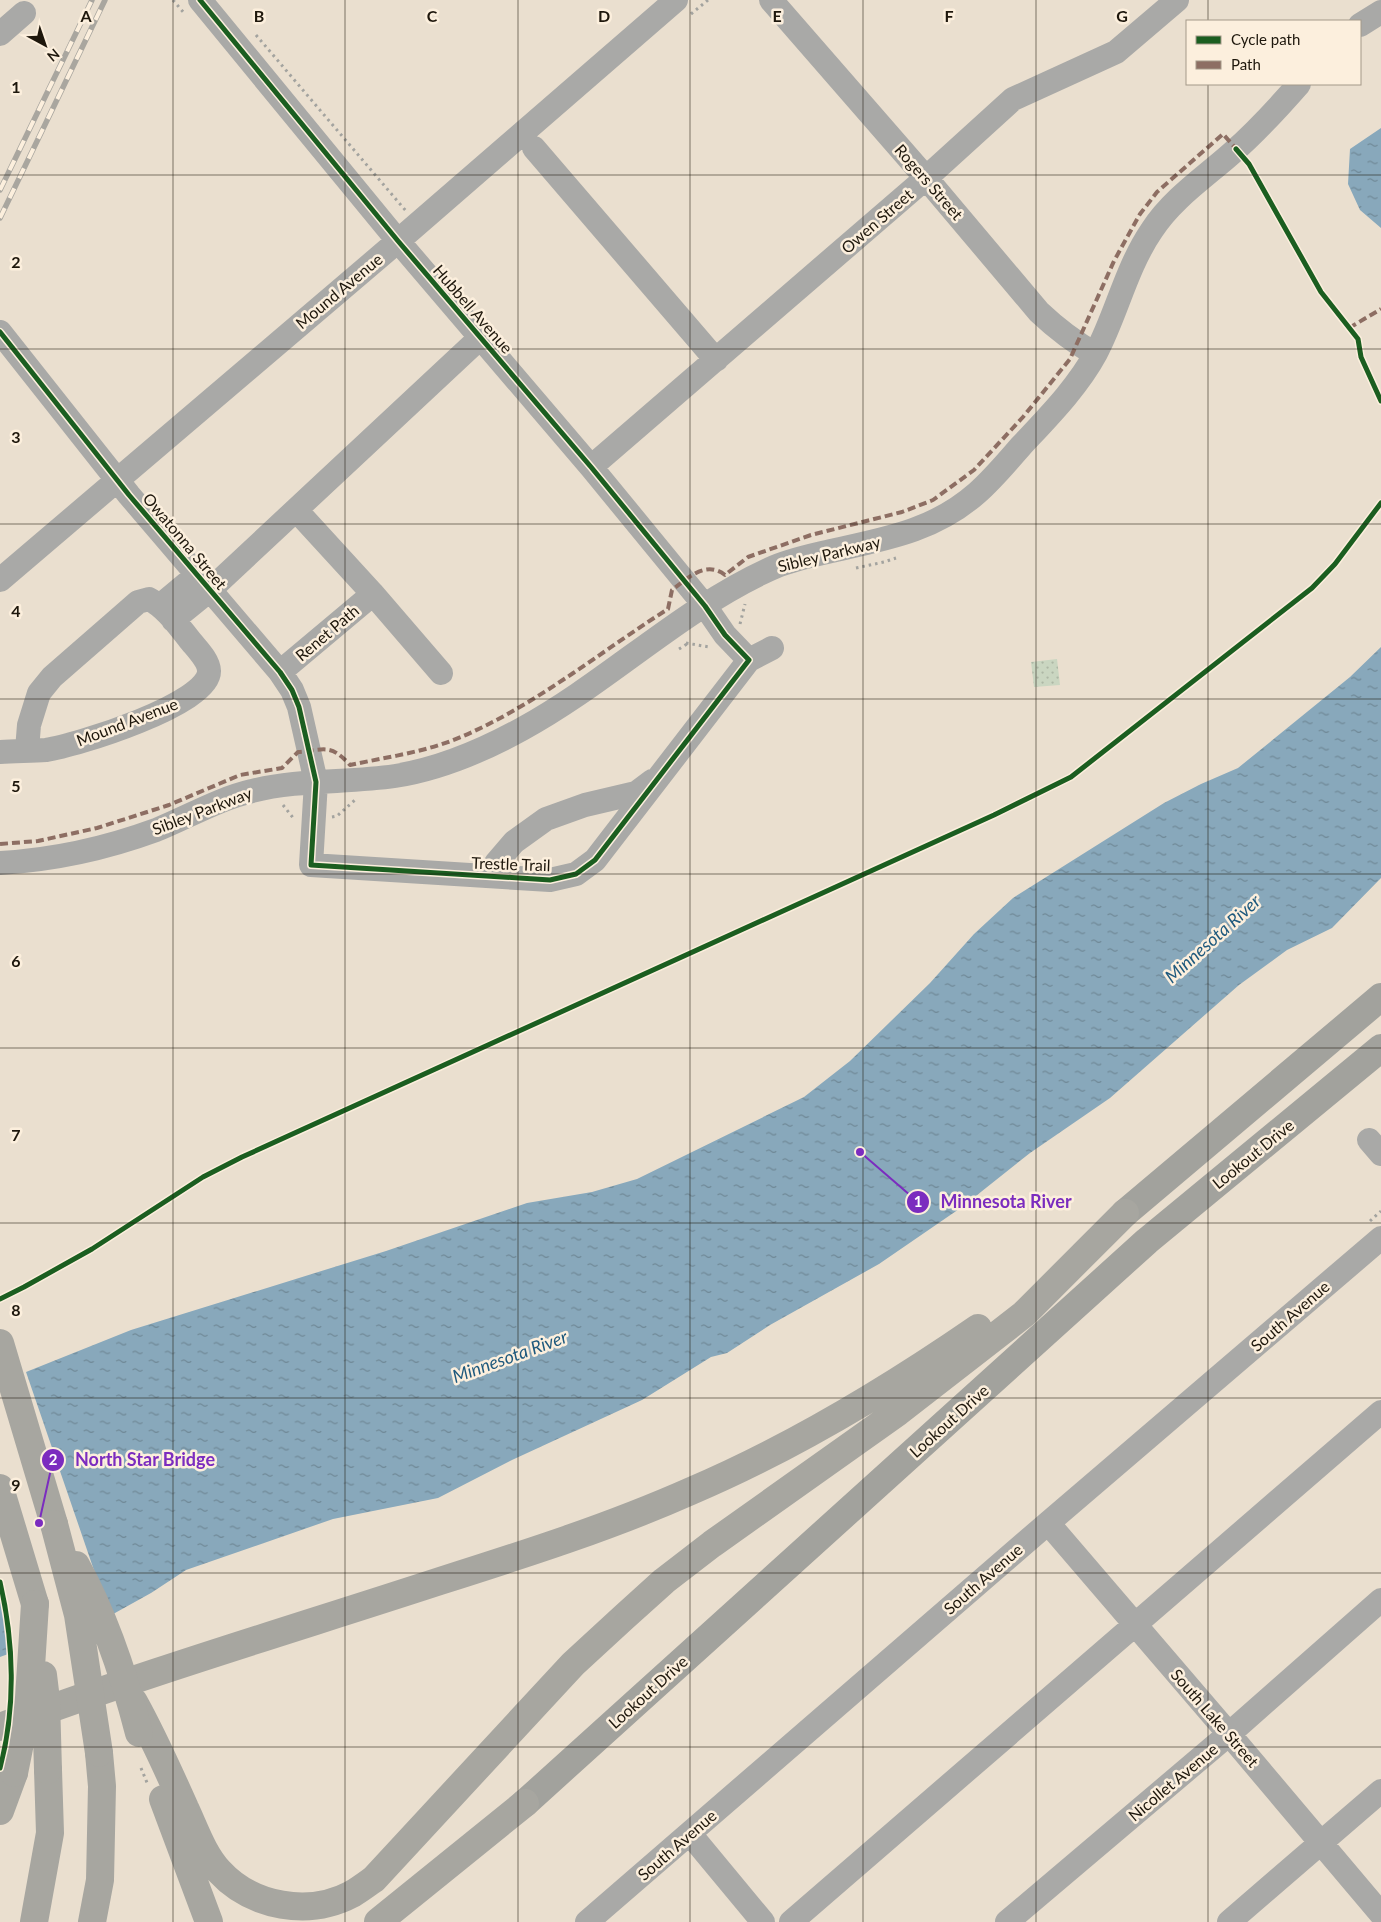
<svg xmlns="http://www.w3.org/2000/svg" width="1381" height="1922" viewBox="0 0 1381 1922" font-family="Lato,sans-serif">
<defs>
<pattern id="park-dots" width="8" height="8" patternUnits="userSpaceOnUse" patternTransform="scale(1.25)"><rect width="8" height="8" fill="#cad6c1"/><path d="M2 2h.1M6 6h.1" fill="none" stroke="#adb7a5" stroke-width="1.8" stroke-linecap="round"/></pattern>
<pattern id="water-ripples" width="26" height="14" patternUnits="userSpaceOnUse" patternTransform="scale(1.25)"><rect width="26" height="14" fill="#88a8bb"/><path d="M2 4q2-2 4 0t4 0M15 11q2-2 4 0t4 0" fill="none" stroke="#6f8896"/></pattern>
</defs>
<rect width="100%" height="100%" fill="#eadfcf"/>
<path fill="url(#park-dots)" d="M1057,659L1060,685L1034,687L1031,662Z"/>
<path fill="url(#water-ripples)" d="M1381,128V228L1360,210L1348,184L1350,149Z
M1381,647V878L1332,928L1287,950L1239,985L1110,1098L1030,1153L962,1207L879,1264L770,1325L727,1353L711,1357L642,1400L512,1460L438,1498L333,1519L186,1570L151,1593L106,1618L0,1657V1377L26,1372L131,1330L386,1251L527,1203L592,1192L637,1179L804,1097L850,1061L930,983L974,934L1013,898L1164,803L1201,784L1238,768L1350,677Z"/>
<path fill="#eadfcf" d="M25,1369L97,1579L107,1620L8,1657L7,1635L0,1593V1374Z"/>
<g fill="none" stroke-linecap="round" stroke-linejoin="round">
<path stroke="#a3a39f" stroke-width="3" stroke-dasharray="2.5 4" stroke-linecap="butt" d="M173,0L184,13
M691,14L708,0
M256,35L406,211
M856,568L884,562L896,558
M740,624L745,604
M686,643L709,647
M679,649L687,644
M283,805L294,819
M332,817L337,816L355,800
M1370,1221L1381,1211
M141,1768L148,1785"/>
<path stroke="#a9a9a7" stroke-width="24" d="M200,0L398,241L591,467L705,606L725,635L749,660
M771,0L926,178L1039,312C1057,329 1074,342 1095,354
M1360,25L1381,12
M0,34L24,13
M534,148L716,360
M0,332L129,495L280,672L292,690L299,707L316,782L311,865L550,880L576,874L595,860L749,660L772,648
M591,467L926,178L1013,99L1116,52L1177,0
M296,510L373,594L441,673
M0,580L398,241L676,0
M161,605L197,575
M173,620L210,590L481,337
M280,672L373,594
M0,752C15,751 31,751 46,750C75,746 210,704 209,671C209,660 195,647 189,639C177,624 166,608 149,599L138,602L52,677L39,693L29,725L27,750
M0,863C52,860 107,848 156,830C188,817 218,799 252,791C298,779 348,783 395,776C440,769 482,751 522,729C608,682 680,610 770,569C789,560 810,556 831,551C885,539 934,531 977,493C993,479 1007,462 1021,446C1048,417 1077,388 1096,353C1117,313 1126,268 1152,230C1172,199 1205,177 1232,153C1256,132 1278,108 1299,84
M494,876L496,863L514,842L546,819L585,805L636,793L652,781
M1369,1140L1381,1154
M1048,1523L1229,1734L1381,1914
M690,1834L763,1922
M587,1922L1048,1523L1381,1238
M791,1922L1381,1412
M1007,1922L1229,1734L1381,1600
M1229,1922L1381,1791"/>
<path stroke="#a2a29d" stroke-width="28" d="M1125,1213L1381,997
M525,1803L1147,1241L1381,1048"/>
<path stroke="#a7a6a0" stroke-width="28" d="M0,1343L54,1524
M0,1488L35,1604
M134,1702C153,1736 169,1772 185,1808C195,1829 203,1854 219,1871C252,1907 309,1917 352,1894C359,1890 367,1884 374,1879L573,1664L623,1618L664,1581L712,1544L898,1412L1024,1314L1125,1213
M0,1727C145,1673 293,1629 440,1581C525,1554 610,1527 691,1491C792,1448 888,1390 978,1328
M163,1799L209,1922
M0,1811L14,1773
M34,1922L50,1833L48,1770
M92,1922L100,1880L102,1786L99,1753
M378,1922L525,1803"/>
<defs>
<path id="rail" d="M0,190L92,0
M0,218L105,0"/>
</defs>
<use href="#rail" stroke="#a9a69f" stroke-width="5.5"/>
<use href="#rail" stroke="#fcefdd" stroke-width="4" stroke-dasharray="11" stroke-linecap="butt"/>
<path stroke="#a7a6a0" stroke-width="28" d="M54,1524L78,1615L99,1753
M76,1565C105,1617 124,1675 139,1733
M43,1675L46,1700L48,1770
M14,1773L29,1698L35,1604"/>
<path stroke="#8d6e63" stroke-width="4" stroke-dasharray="8 4" stroke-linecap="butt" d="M1349,328L1381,309
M0,844L38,841L97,828L169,805L240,775L282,768L298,752C325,750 330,743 350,765C387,757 426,752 461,737C536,705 600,652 668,609L672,590C688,578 706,560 725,575L748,557L811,535L902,512L933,500L974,470L1023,417L1070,359L1114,261L1140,214L1157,192L1223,134L1238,151"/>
<defs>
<path id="cycleway" d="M1236,149L1249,164L1321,292L1358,339L1361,357L1381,401
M0,332L129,495L280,672L292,690L299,707L316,782L311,865L550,880L576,874L595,860L749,660L725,635L705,606L591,467L398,241L200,0
M0,1299L24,1287L92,1249L203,1177L242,1157L994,815L1071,777L1312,588L1335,564L1381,503
M0,1582C14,1642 16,1708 0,1768"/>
</defs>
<use href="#cycleway" stroke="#fcefdd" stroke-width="8"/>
<use href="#cycleway" stroke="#1b5e20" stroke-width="5"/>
</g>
<path fill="none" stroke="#1e170c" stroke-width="1" stroke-opacity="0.55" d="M173,0V1922M345,0V1922M518,0V1922M690,0V1922M863,0V1922M1036,0V1922M1208,0V21M1208,84V1922M0,175H1381M0,349H1381M0,524H1381M0,699H1381M0,874H1381M0,1048H1381M0,1223H1381M0,1398H1381M0,1573H1381M0,1747H1381"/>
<g text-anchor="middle" stroke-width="5" stroke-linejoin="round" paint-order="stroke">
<g font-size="16" fill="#1e170c" stroke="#fcefdd">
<text transform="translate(929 182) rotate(49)" y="6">Rogers Street</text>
<text transform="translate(877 221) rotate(-41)" y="6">Owen Street</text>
<text transform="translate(339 291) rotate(-40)" y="6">Mound Avenue</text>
<text transform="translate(473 309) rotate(49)" y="6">Hubbell Avenue</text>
<text transform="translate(185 541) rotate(50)" y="6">Owatonna Street</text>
<text transform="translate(829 554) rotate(-14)" y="6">Sibley Parkway</text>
<text transform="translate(327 633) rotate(-40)" y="6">Renet Path</text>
<text transform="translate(127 722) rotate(-21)" y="6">Mound Avenue</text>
<text transform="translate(202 811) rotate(-21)" y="6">Sibley Parkway</text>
<text transform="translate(511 864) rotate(2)" y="6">Trestle Trail</text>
<text transform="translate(1253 1154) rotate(-39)" y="6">Lookout Drive</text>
<text transform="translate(1290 1316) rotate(-41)" y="6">South Avenue</text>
<text transform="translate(949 1421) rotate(-42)" y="6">Lookout Drive</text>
<text transform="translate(983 1579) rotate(-41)" y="6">South Avenue</text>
<text transform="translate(648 1692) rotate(-42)" y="6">Lookout Drive</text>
<text transform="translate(1215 1718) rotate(49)" y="6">South Lake Street</text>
<text transform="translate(1173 1782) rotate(-40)" y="6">Nicollet Avenue</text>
<text transform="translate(677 1845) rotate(-41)" y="6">South Avenue</text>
</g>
<g font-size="18" font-style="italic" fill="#1e597d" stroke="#fcefdd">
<text transform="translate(1213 939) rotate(-42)" y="6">Minnesota River</text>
<text transform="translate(510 1357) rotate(-20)" y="6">Minnesota River</text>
</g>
</g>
<g font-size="16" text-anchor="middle" font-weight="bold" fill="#1e170c" stroke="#fcefdd" stroke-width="5" stroke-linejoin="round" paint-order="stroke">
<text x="86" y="22">A</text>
<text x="259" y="22">B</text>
<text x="432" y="22">C</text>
<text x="604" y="22">D</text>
<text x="777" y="22">E</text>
<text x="949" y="22">F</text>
<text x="1122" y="22">G</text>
<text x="16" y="93">1</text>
<text x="16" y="268">2</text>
<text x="16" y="443">3</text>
<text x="16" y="617">4</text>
<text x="16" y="792">5</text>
<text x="16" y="967">6</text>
<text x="16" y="1141">7</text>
<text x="16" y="1316">8</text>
<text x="16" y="1491">9</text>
</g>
<path fill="none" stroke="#7b2cbf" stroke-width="2" d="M860 1152L918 1202M39 1523L53 1460"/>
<g fill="#7b2cbf" stroke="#fcefdd" stroke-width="2">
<circle cx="860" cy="1152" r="5"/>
<circle cx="39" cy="1523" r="5"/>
<circle cx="918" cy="1202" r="12"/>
<circle cx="53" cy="1460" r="12"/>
</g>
<g font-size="15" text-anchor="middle" font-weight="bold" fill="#fff">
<text x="918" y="1207">1</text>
<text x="53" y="1465">2</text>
</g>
<g font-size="18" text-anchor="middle" font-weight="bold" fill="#7b2cbf" stroke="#fcefdd" stroke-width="5" stroke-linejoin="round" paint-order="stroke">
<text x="1006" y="1208">Minnesota River</text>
<text x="145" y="1466">North Star Bridge</text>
</g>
<rect x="1186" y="20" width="175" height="65" fill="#fcefdd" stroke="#a39989"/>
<rect x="1196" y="36" width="25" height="8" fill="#1b5e20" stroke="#a39989"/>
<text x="1231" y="45" font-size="15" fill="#1e170c">Cycle path</text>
<rect x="1196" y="61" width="25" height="8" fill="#8d6e63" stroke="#a39989"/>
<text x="1231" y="70" font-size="15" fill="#1e170c">Path</text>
<g transform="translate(45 45) rotate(140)" stroke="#fcefdd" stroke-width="4" paint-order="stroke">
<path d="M0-4L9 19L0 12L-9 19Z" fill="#1e170c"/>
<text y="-8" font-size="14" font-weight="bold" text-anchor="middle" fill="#1e170c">N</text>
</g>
</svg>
